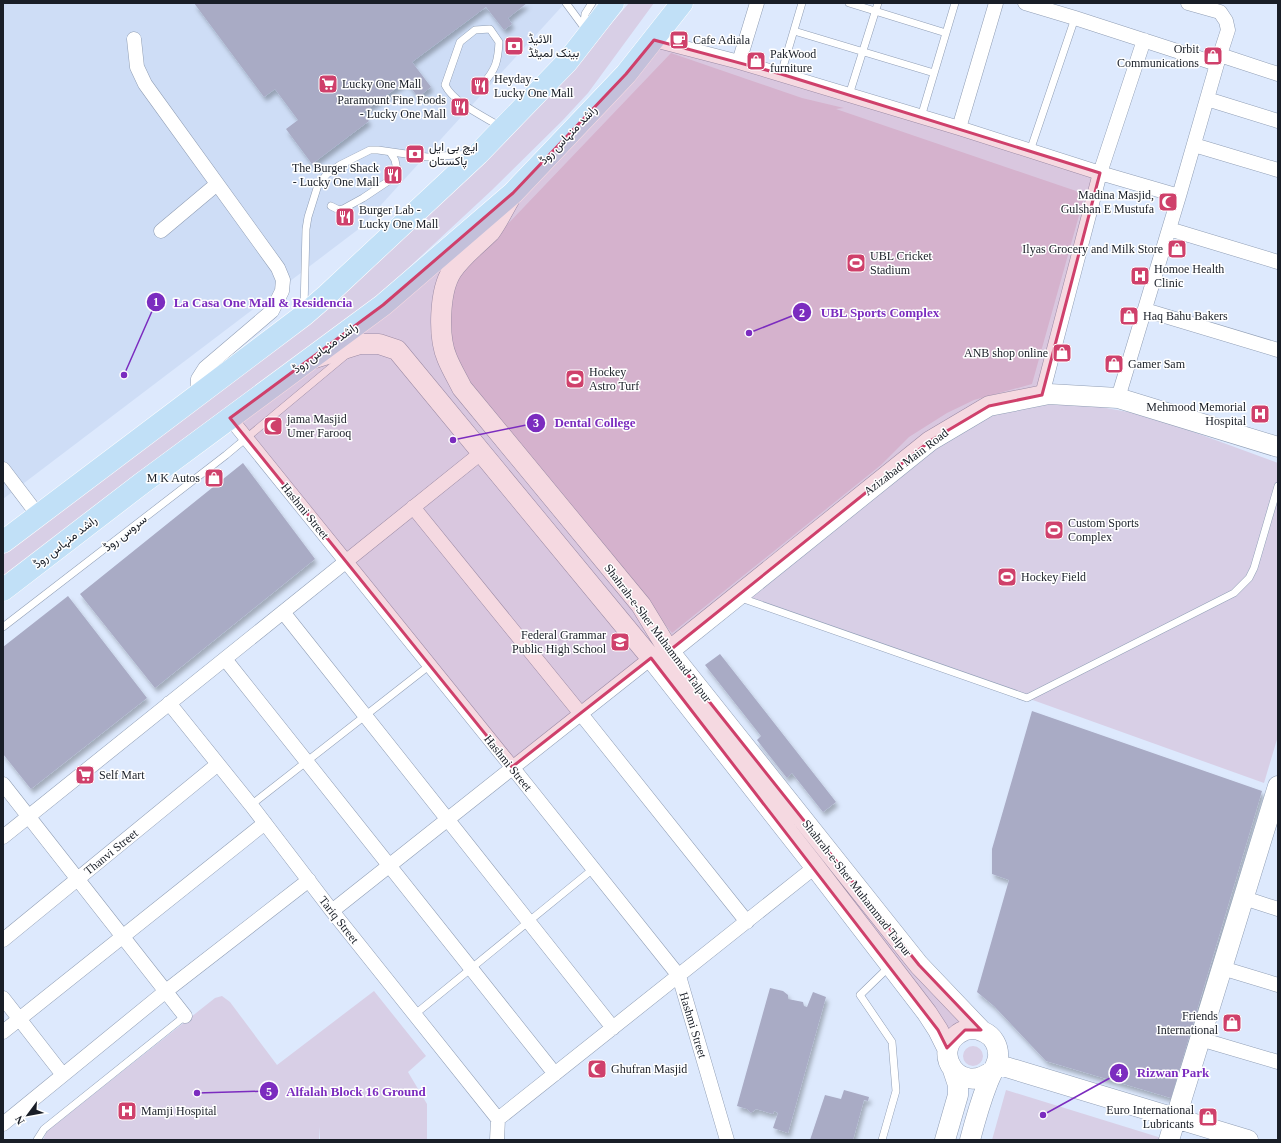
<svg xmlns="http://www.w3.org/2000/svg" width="1281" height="1143" viewBox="0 0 1281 1143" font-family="'Times New Roman',Vazirmatn,serif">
<defs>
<filter id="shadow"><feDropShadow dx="2.5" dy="4.5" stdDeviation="2" flood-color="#0004"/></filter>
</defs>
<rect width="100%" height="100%" fill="#dde9fd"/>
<path fill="#ceddf6" d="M3,3H565L360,228L3,499Z"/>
<path fill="#d8cfe6" d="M629,3H654L588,93L562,121L492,190L362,311L189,437L134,475L3,577V555L232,381L592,46Z
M671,53L802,98L844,108L836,109L1085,194L1032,384L974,400L947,413L909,437L881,465L672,633L477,392C471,383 465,375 460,366C447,340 449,302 458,276Z
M1024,401L1079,403L1150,416L1278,463V736L1264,783L745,597L962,427Z
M374,991L426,1056L408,1072L427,1104V1140H320V1127L319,1140H43L47,1131L215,998L222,996L230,1002L277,1065Z
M963 1056a10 10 0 1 1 20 0a10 10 0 1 1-20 0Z
M1006,1090L1168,1140H992Z"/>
<path fill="#a9abc5" filter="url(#shadow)" d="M194,3H527L508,18L512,24L504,30L486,7L412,62L431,87L418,97L406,81L362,113L369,121L312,164L286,129L298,120L275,89L264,97Z
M243,463L315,559L155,688L80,594Z
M68,596L147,698L31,789L3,754V647Z
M720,654L836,802L823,812L792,773L787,778L757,740L761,736L705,665Z
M1032,711L1262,791L1171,1098L1046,1061L994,1006L977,992L1009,880L992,874V849Z
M770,988L783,991L788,995V999L803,1002L804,1006L807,1007L813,992L826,997L788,1133L773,1128L778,1113L774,1111L773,1114L756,1109L751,1113L747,1109L737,1106Z
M844,1090L869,1097L868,1101L864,1100L853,1140H810L825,1095L841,1099Z"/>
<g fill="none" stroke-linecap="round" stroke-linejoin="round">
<defs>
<path id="lane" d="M566,3L583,26
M849,3L946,33
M583,31L585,14L592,3
M794,31L934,73
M781,74L802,3
M483,84C496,69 498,61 499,42L490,29L475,30L460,42L445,85C454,103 483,116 501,127
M849,95L878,3
M921,117L955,3
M1030,151L1075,18
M331,206L339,210L343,209L363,198L390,180L397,170L395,160L390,152
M304,309L306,229L308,217L318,185L327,174L340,165L370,150H378L427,157L470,154
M741,598L1027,698L1234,593L1249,578L1254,568L1278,486
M3,627L226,455L346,355
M251,805L430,665
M414,1015L593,869
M37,1140L44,1129L185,1016
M882,1140L896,1091L892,1042L860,995L890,966"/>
<path id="street" d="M1025,3L1075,18L1217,64
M134,39L137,67L145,84L278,268L283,280L282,291L272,311L205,368L198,379L197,395
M654,40L739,62L959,128L1100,173L1179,196
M1220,55L1278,74
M739,62L757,3
M1207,99L1278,121
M959,128L996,3
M1194,145L1278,170
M1169,229L1278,262
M161,231L217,184
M1145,310L1278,350
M1042,395L1100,173L1144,40
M1118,398L1179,196L1217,64L1228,30L1226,21L1220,12L1188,3
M230,418L512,767L679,976L727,1140
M3,469L38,515
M413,507L581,714L747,922
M283,612L613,1028
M225,659L555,1074
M169,703L251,805L332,911L498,1119L497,1140
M3,784L185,1016
M3,837L481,453
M1244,898L1278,909
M332,911L651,658
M3,940L218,764
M1222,968L1278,985
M3,998L63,1075
M3,1032L265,823
M1200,1039L1278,1062
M498,1119L815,867
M3,1124L166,991L309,880"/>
<path id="secondary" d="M509,200C503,210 497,223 490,232C477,245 462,256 452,271C439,291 438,337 447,358C451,368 457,378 462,388L641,605L669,651L919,965L981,1030
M315,358L360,344H379L397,350L651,658L815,867L927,1013L938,1030L947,1048
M669,651L930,441L989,406L1049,394L1118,398L1278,447
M996,1064L1248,1140
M945,1140L958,1095V1085L953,1070
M970,1140C975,1121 980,1103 987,1085C990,1076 997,1065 998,1057C999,1046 993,1036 984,1032C976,1028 966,1028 958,1034C931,1053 960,1096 992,1071
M1169,1140L1278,786"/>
<path id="primary" d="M3,542L304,315L327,295L478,154L567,62L613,3
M3,590L141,484L383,305L513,193L626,74L682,3"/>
</defs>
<use href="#lane" stroke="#909eb5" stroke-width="8"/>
<use href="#street" stroke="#909eb5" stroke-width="15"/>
<use href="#secondary" stroke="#909eb5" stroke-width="21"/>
<use href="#primary" stroke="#fff" stroke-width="23"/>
<use href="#lane" stroke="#fff" stroke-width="7"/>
<use href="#street" stroke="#fff" stroke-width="14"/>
<use href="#secondary" stroke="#fff" stroke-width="20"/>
<use href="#primary" stroke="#c1e0f7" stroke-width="22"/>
</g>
<path fill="#cf406b" fill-opacity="0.2" stroke="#cf406b" stroke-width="3" stroke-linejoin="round" d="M654,40L781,74L1100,173L1042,395L989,406L930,441L669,651L919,965L981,1030H965L947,1048L938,1030L651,658L512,767L230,418L383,305L513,193L626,74Z"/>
<defs>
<symbol id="cafe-square" viewBox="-11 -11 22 22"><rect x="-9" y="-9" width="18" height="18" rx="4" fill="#cf406b" stroke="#fff"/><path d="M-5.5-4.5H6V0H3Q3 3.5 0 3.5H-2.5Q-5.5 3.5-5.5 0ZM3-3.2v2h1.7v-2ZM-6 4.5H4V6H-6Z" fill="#fff"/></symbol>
<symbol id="bank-square" viewBox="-11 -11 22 22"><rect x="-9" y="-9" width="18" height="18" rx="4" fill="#cf406b" stroke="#fff"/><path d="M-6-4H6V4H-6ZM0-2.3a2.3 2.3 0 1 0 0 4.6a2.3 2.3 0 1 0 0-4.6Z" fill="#fff"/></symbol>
<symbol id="shop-square" viewBox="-11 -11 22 22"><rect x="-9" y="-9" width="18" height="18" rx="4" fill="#cf406b" stroke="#fff"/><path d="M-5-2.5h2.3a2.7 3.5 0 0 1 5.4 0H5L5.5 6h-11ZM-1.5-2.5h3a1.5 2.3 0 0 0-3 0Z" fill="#fff"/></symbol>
<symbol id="supermarket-square" viewBox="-11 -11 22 22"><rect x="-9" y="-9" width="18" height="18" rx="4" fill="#cf406b" stroke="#fff"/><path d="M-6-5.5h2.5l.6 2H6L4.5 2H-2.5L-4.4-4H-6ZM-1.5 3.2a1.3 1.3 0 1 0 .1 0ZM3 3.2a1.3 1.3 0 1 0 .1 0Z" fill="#fff"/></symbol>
<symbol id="restaurant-square" viewBox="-11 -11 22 22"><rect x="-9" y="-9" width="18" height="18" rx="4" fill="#cf406b" stroke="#fff"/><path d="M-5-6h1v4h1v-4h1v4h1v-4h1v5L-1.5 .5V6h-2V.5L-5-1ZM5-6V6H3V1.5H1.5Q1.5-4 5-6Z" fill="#fff"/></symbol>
<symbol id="mosque-square" viewBox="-11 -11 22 22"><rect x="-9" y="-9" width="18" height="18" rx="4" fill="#cf406b" stroke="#fff"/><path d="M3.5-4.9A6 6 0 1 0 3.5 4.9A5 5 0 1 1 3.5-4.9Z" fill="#fff"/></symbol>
<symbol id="stadium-square" viewBox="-11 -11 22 22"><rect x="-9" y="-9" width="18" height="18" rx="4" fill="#cf406b" stroke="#fff"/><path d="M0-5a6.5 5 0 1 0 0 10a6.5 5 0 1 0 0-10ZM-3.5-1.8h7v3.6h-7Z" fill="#fff"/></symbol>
<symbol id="hospital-square" viewBox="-11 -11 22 22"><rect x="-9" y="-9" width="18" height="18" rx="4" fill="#cf406b" stroke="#fff"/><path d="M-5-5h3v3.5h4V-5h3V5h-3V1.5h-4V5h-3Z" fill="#fff"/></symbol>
<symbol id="school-square" viewBox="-11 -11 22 22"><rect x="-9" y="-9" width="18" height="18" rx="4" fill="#cf406b" stroke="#fff"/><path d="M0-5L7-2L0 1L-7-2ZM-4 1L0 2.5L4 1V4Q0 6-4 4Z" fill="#fff"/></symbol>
</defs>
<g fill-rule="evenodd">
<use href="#cafe-square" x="668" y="29" width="22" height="22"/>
<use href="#bank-square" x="503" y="35" width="22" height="22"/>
<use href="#shop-square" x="1202" y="45" width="22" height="22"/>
<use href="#shop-square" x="745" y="50" width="22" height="22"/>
<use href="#supermarket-square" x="317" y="73" width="22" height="22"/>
<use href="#restaurant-square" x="469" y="75" width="22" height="22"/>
<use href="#restaurant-square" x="449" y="96" width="22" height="22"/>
<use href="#bank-square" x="404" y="143" width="22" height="22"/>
<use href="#restaurant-square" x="382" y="164" width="22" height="22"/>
<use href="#mosque-square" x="1157" y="191" width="22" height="22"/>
<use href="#restaurant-square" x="334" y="206" width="22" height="22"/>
<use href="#shop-square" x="1166" y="238" width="22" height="22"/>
<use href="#stadium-square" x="845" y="252" width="22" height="22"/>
<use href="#hospital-square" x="1129" y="265" width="22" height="22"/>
<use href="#shop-square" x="1118" y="305" width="22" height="22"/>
<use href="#shop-square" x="1051" y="342" width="22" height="22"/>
<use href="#shop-square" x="1103" y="353" width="22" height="22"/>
<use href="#stadium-square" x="564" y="368" width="22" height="22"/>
<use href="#hospital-square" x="1249" y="403" width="22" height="22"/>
<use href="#mosque-square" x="262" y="415" width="22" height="22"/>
<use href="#shop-square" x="203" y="467" width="22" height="22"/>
<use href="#stadium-square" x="1043" y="519" width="22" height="22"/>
<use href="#stadium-square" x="996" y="566" width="22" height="22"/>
<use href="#school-square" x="609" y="631" width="22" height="22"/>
<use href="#supermarket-square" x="74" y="764" width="22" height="22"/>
<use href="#shop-square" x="1221" y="1012" width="22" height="22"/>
<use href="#mosque-square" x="586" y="1058" width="22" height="22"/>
<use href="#hospital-square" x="116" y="1100" width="22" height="22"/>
<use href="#shop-square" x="1197" y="1106" width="22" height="22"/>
</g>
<g text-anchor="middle" stroke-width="3" stroke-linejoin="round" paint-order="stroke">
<g font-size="12" fill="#191e27" stroke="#fff" text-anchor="start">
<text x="528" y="43">الائیڈ<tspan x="528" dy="14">بینک لمیٹڈ</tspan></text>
<text x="693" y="44">Cafe Adiala</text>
<text x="1199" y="53" text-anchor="end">Orbit<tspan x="1199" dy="14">Communications</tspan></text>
<text x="770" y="58">PakWood<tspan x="770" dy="14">furniture</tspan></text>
<text x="494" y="83">Heyday -<tspan x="494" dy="14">Lucky One Mall</tspan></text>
<text x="342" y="88">Lucky One Mall</text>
<text x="446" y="104" text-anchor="end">Paramount Fine Foods<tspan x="446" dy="14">- Lucky One Mall</tspan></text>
<text x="429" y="151">ایچ بی ایل<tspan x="429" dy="14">پاکستان</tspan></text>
<text x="379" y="172" text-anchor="end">The Burger Shack<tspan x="379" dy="14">- Lucky One Mall</tspan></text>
<text x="1154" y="199" text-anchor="end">Madina Masjid,<tspan x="1154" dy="14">Gulshan E Mustufa</tspan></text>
<text x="359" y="214">Burger Lab -<tspan x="359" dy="14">Lucky One Mall</tspan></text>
<text x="1163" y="253" text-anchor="end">Ilyas Grocery and Milk Store</text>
<text x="870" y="260">UBL Cricket<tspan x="870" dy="14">Stadium</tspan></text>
<text x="1154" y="273">Homoe Health<tspan x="1154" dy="14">Clinic</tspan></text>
<text x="1143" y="320">Haq Bahu Bakers</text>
<text x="1048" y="357" text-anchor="end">ANB shop online</text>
<text x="1128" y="368">Gamer Sam</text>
<text x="589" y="376">Hockey<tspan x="589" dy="14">Astro Turf</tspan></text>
<text x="1246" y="411" text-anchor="end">Mehmood Memorial<tspan x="1246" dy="14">Hospital</tspan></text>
<text x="287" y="423">jama Masjid<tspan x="287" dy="14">Umer Farooq</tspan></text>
<text x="200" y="482" text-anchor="end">M K Autos</text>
<text x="1068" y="527">Custom Sports<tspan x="1068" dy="14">Complex</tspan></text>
<text x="1021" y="581">Hockey Field</text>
<text x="606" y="639" text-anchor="end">Federal Grammar<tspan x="606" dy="14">Public High School</tspan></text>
<text x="99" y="779">Self Mart</text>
<text x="1218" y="1020" text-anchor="end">Friends<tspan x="1218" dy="14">International</tspan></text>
<text x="611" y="1073">Ghufran Masjid</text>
<text x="1194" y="1114" text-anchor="end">Euro International<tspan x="1194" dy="14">Lubricants</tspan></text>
<text x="141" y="1115">Mamji Hospital</text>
</g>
<g font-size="12" fill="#191e27" stroke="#fff">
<text transform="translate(568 135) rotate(-46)" y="4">راشد منہاس روڈ</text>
<text transform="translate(325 348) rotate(-36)" y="4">راشد منہاس روڈ</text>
<text transform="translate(906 462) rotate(-37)" y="4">Azizabad Main Road</text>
<text transform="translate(305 511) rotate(51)" y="4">Hashmi Street</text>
<text transform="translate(125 533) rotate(-38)" y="4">سروس روڈ</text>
<text transform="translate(65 542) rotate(-38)" y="4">راشد منہاس روڈ</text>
<text transform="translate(658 633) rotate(53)" y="4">Shahrah-e-Sher Muhammad Talpur</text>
<text transform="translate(508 763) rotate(51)" y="4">Hashmi Street</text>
<text transform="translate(111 852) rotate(-39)" y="4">Thanvi Street</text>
<text transform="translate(857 888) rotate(52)" y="4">Shahrah-e-Sher Muhammad Talpur</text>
<text transform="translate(339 920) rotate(52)" y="4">Tariq Street</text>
<text transform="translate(693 1025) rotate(73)" y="4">Hashmi Street</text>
</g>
</g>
<path fill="none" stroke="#7b2cbf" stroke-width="1.5" d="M124 375L156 302M749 333L802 312M453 440L536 423M1043 1115L1119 1073M197 1093L269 1091"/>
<g fill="#7b2cbf" stroke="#fff" stroke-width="1.5">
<circle cx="124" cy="375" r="4"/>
<circle cx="749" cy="333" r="4"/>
<circle cx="453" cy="440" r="4"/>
<circle cx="1043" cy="1115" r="4"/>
<circle cx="197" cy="1093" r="4"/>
<circle cx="156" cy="302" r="10"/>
<circle cx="802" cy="312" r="10"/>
<circle cx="536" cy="423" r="10"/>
<circle cx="1119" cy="1073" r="10"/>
<circle cx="269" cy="1091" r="10"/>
</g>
<g font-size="12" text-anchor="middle" font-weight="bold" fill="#fff">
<text x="156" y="306">1</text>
<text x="802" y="317">2</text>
<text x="536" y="427">3</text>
<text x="1119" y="1077">4</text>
<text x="269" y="1096">5</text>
</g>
<g font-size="13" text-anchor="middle" font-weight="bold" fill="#7b2cbf" stroke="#fff" stroke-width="3" stroke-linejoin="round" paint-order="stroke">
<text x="263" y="307">La Casa One Mall &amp; Residencia</text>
<text x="880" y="317">UBL Sports Complex</text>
<text x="595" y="427">Dental College</text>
<text x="1173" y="1077">Rizwan Park</text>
<text x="356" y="1096">Alfalah Block 16 Ground</text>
</g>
<rect width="1281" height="1143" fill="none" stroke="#191e27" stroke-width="8"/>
<g transform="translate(28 1115) rotate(238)" stroke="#ffffff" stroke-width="3" paint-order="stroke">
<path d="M0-3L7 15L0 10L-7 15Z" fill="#191e27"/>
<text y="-6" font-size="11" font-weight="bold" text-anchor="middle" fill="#191e27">N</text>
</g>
</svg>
